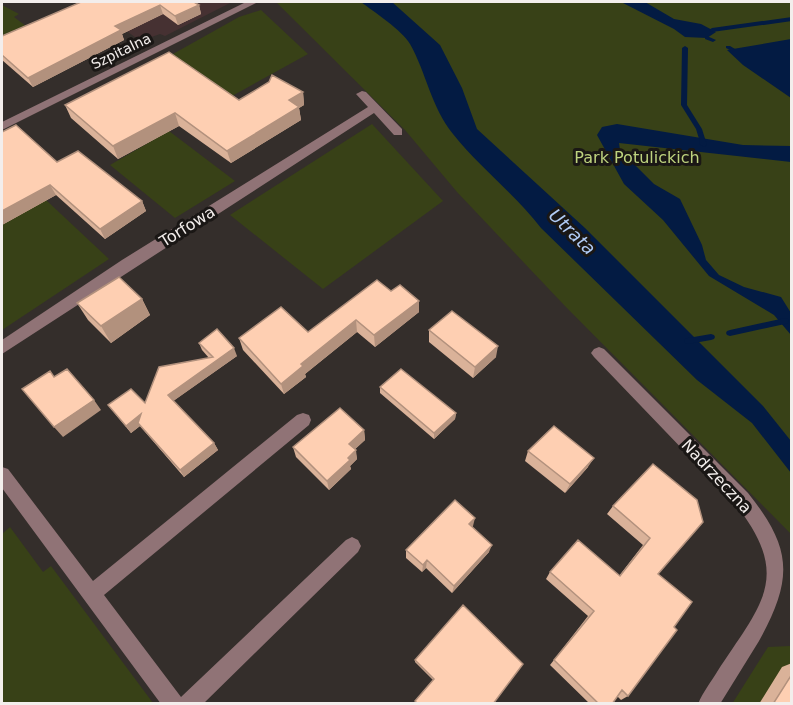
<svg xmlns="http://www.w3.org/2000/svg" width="793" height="705" viewBox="0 0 793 705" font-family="'DejaVu Sans',sans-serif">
<rect width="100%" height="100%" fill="#342e2b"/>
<path fill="#463132" d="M106,2H232L165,36L160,34L146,39L143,43L94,7Z"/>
<path fill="#384117" d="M276,2H791V534L564,305L457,192L405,130Z
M2,5L19,14L14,17L34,32L2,47Z
M261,10L308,54L223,101L164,59L239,17Z
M372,124L443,201L323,289L230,215Z
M169,131L235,181L175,218L110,165Z
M46,200L109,259L2,330V225Z
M10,527L43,572L51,566L153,703H2V534Z
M791,646V703L732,704L768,647Z"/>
<path fill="#031b43" d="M361,2H392L440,45L462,88L477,129L585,228L763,406L791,441V473L752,423L697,380L541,228C515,194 480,168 453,134C431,107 426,72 410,44C402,30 374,12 361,2Z
M621,2H645L674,19L701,24L716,32L707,38L685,37L674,29Z
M791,39V98L743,65L727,50Z
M617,124L743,145L791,146V162L619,143L620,150L654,184L680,199L702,245L706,260L719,275L744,287L781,297L791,313V335L774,315L709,276L663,220L624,184L597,135L602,127Z"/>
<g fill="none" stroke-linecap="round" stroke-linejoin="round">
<path fill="#031b43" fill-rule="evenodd" d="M792,17V21L712,32L709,30L712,28Z
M707,36L716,40L713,42L705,39V37Z
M685,46L688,48L687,105L702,129L707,145L704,147L699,144L700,142L696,129L681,105L682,48Z
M726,46H730L735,49L730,50L726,48Z
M785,318L788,319L789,321L788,323L785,324L730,336L727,335L726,333L727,331L730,330Z
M711,334L714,335L715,337L714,339L711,340L688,344L685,343L684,341L685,339L688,338Z"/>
<path fill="#907376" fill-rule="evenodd" d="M246,2H258L2,130V122Z
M362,91L366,92L402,129V135H394L374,113L2,354V340L122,260L368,107L356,94Z
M599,347L604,349L748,493C793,549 793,579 759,641C746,662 733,683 720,704H698C703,692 711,682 717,672C761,604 793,578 736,505L594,357L591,353L594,349Z
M303,413L309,415L311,420L309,425L104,595L181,697L346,540L352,537L358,540L361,546L358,552L203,704H161L2,488V467L8,469L93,581L297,415Z"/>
</g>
<path fill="#dab299" d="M81,2L199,5L201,14L178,25L163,14L122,34L124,40L33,87L2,60V36Z
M303,92L304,105L299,108L301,120L231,163L179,126L118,159L71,118L65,105L239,100Z
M2,132L57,162L142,201L146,211L105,239L56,195L2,225Z
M391,291L419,312L375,347L357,332L305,374L306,377L284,394L243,350L239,338L308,332Z
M142,299L150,315L111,343L88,320L77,303Z
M429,330L496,357L473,378L429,342Z
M199,343L237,356L173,401L214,443L218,450L184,477L140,426L131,433L108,405L145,403L209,358L202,350Z
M380,387L456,413L455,419L434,439L380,393Z
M364,430L365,440L355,449L357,459L350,466L351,469L329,490L296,457L293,447Z
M528,451L588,467L565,493L525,461Z
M653,464L658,574L674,627L628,696L621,700L617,696L612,704H590L550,665L588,616L546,579L550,572L619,576L643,545L607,514L613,506Z
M473,526L472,527L489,552L452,593L426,568L422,572L406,558V550Z
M415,660L493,704H416L415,701L433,680L415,662Z
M792,663V704H759L782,667Z"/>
<path fill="#b2917d" d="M160,5L163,14L122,34L124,40L33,87L28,78L115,26Z
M199,5L201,14L178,25L175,16Z
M303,92L304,105L299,108L301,120L231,163L227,151L289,100Z
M175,113L179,126L118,159L113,146Z
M50,185L56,195L2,225V211Z
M142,201L146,211L105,239L100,229Z
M142,299L150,315L111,343L101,326Z
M419,301V312L375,347L374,335Z
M356,320L357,332L305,374L306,377L284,394L281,384L301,364Z
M498,346L496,357L473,378L475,367Z
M234,348L237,356L172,402L168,395Z
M94,400L101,410L63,437L54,427Z
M456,413L455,419L434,439V433Z
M141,414L138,423L140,426L131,433L126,426Z
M364,430L365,440L351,453L349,444Z
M214,443L218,450L184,477L180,470Z
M356,450L357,459L350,466L351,469L329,490L327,481Z
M594,458L588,467L565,493L570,484Z
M475,518L473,526L467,532L469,524Z
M492,545L489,552L452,593L454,586Z
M427,560L426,568L422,572L423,565Z"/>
<path fill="#fecfb2" stroke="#b2917d" stroke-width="1.5" d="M81,2H194L199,5L175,16L160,5L115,26L121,30L28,78L2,55V36Z
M169,52L239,100L269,82L272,75L303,92L289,100L299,107L227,151L175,113L113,146L65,105Z
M16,125L57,162L78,151L142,201L100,229L50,185L2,211V132Z
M119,277L142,299L101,326L77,303Z
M377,280L391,291L400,285L419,301L374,335L356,320L301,364L303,366L281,384L239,338L281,307L308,332Z
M452,311L498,346L475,367L429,330Z
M217,329L234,348L168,395L214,443L180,470L138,423L141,414L126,426L108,405L131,389L145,403L159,367L213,357L199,343Z
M67,369L94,400L54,427L22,389L50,371L54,377Z
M401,369L456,413L434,433L380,387Z
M340,408L364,430L349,444L356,450L348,458L350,460L327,481L293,447Z
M554,426L594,458L570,484L528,451Z
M653,464L697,500L703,522L658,574L692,602L674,627L677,630L628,696L622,690L612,704H599L554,660L594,611L550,572L578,540L620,576L650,538L613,506Z
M455,500L475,518L469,524L492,545L454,586L427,560L423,565L406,550Z
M463,605L523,664L493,704H418L415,701L434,679L415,660Z
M792,674V704H773Z"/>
<g text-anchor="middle" stroke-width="6" stroke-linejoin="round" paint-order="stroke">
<g font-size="14" fill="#f3eeec" stroke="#1a1715">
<text transform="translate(121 51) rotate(-26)" y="5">Szpitalna</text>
</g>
<g font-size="16" fill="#bed37e" stroke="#1a1715">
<text x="637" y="163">Park Potulickich</text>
</g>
<g font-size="16" fill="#f3eeec" stroke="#1a1715">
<text transform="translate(187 226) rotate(-32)" y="6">Torfowa</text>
<text transform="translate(717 476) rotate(47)" y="6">Nadrzeczna</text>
</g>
<g font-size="18" font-style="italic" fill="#b0cbf6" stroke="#1a1715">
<text transform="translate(572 232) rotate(44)" y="6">Utrata</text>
</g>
</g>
<rect width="793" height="705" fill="none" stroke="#f3eeec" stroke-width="6"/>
</svg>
